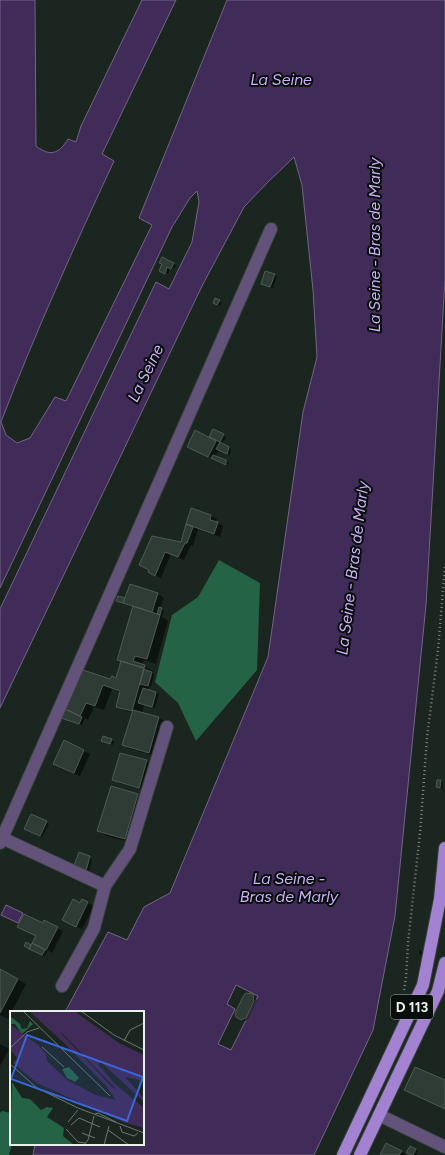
<svg xmlns="http://www.w3.org/2000/svg" width="445" height="1155" viewBox="0 0 445 1155" font-family="Figtree,sans-serif">
<rect width="100%" height="100%" fill="#1a261f"/>
<path fill="#256346" d="M219,560L260,583L257,670L196,741L178,703L155,682L172,615L198,597Z
M2,1111L11,1113L12,1144L9,1155H0V1113Z"/>
<path fill="#402b59" stroke="#736685" fill-rule="evenodd" d="M0,0H35L36,146C50,157 59,154 68,139L76,142L81,126L142,0H176L102,154L114,161C74,247 35,333 1,422L6,435L17,443L30,438L55,397L66,401L152,225L139,218L227,0H445V279L426,605L395,916L373,1030L314,1155H33L35,1144H143V1012H65L108,932L127,940L144,907L170,893L268,657L303,412L317,357L313,290L302,185L294,157L266,184L244,207L202,286L0,708V609L156,282L169,289L192,242L199,202L197,191L190,198L172,227L0,588ZM236,985L258,996L231,1050L218,1044L235,1009L227,1004Z
M6,905L23,913L18,923L1,915Z"/>
<path fill="#0007" d="M173,264L176,265L174,269L170,268L168,274L160,270Z
M274,275L277,276L273,288L265,285Z
M215,299L222,303L220,306L214,302Z
M213,430L226,437L222,444L231,449L230,455L219,449L215,457L229,463L228,466L194,450L213,440Z
M191,510L211,516L217,519L216,522L223,526L220,537L198,529L193,546L191,545L184,560L171,554L161,578L149,572L150,570L140,565L181,543Z
M131,585L158,594L164,598L160,608L164,610L162,617L168,621L156,664L144,660L142,665L153,671V673L154,674L151,687L149,686L148,691L159,694L155,708L144,705L142,713L159,718L164,721L154,756L129,748L124,745L133,713L126,711L117,706L121,693L112,689L104,710L94,707L88,720L85,718L82,725L62,718L70,711L66,709L111,680L117,679L134,607L120,602L124,599Z
M103,737L114,741L113,745L105,742Z
M65,742L90,754L80,776L60,767Z
M121,754L147,761L153,764L145,790L119,783L113,780Z
M441,781L443,782V789L437,787Z
M137,795L146,800L133,843L107,836L98,831Z
M46,822L49,824L42,837L28,830Z
M79,853L92,859L89,871L78,867Z
M82,900L94,906L82,929L69,923Z
M57,928L63,931L52,953L48,950L45,956L25,946H32L37,936Z
M419,950L424,952L423,956L419,954Z
M0,970L26,984L8,1019L0,1015Z
M251,994L257,1000L248,1019L245,1021L241,1019Z
M0,1044L9,1049L0,1066Z
M410,1147L418,1151L416,1155H412L407,1152Z
M401,1151L407,1155H381Z"/>
<path fill="#2f3c35" stroke="#4d5b53" d="M162,257L174,263L171,269L167,267L165,274L159,271L162,264L159,263Z
M265,271L275,274L270,287L261,284Z
M215,298L220,300L217,305L213,303Z
M213,429L224,434L220,442L209,437Z
M195,430L216,441L208,457L187,447Z
M220,442L229,447L227,454L216,449Z
M213,455L226,460V465L211,458Z
M191,508L211,515L210,520L218,522L214,534L186,524Z
M186,524L193,527L187,543H185L178,557L165,552L155,576L148,572L149,570L139,565L152,536L181,542Z
M130,584L158,593L152,612L123,603Z
M118,596L125,598L123,603L116,601Z
M133,606L160,615L147,659L135,656L133,661L145,665L144,668L117,660Z
M159,607L162,608L160,615L157,614Z
M121,661L144,668L132,711L116,707L120,691L103,685L95,706L86,703L80,716L65,709L83,670L110,679L112,676L116,678Z
M144,669L152,672L148,686L140,684Z
M143,688L156,692L152,707L138,703Z
M65,709L82,717L79,724L61,718Z
M133,710L159,717L149,753L122,745Z
M103,736L112,739L110,744L101,741Z
M64,740L84,750L74,773L53,764Z
M120,753L147,760L139,788L112,780Z
M437,780H441L440,788L436,787Z
M111,786L138,794L125,839L97,831Z
M31,814L47,821L40,836L24,829Z
M79,852L90,856L86,871L74,866Z
M73,899L80,903L82,899L88,902L76,927L62,920Z
M24,914L43,923L44,920L58,927L46,950L32,943L36,936L17,927Z
M26,942L31,945L29,949L24,946Z
M32,943L45,950L42,955L29,949Z
M0,969L18,979L0,1013Z
M246,993L253,994L254,1001L246,1018L241,1020L236,1017L235,1013L244,995Z
M415,1067L445,1080V1109L404,1090Z
M386,1143L402,1151L399,1155H380Z
M410,1146L416,1149L413,1155L406,1153Z"/>
<g fill="none" stroke-linecap="round" stroke-linejoin="round">
<defs>
<path id="minor" d="M2,838L105,886
M0,843L271,229
M62,986L94,928L105,886L130,849L167,727
M379,1115L445,1147"/>
<path id="major" d="M343,1155L423,985L440,899L445,848
M360,1155L438,991L445,963"/>
</defs>
<use href="#minor" stroke="#37423c" stroke-width="14"/>
<use href="#major" stroke="#37423c" stroke-width="14"/>
<path stroke="#7e8882" stroke-width="2.5" stroke-dasharray="1 3" stroke-linecap="butt" d="M404,990L406,978L408,943L420,833L427,738L438,650L445,566"/>
<use href="#minor" stroke="#63537a" stroke-width="12"/>
<use href="#major" stroke="#a482d2" stroke-width="12"/>
</g>
<g text-anchor="middle" stroke-width="4" stroke-linejoin="round" paint-order="stroke">
<rect fill="#080e0b" stroke="#a6ada8" stroke-width="1" x="391" y="995" width="42" height="24" rx="3"/>
<g font-size="14" font-weight="bold" fill="#e9f1ec">
<text x="412" y="1012">D 113</text>
</g>
<g font-size="16" font-style="italic" fill="#ceaffb" stroke="#080e0b">
<text x="281" y="85">La Seine</text>
<text transform="translate(374 245) rotate(-90)" y="6">La Seine - Bras de Marly</text>
<text transform="translate(145 373) rotate(-64)" y="6">La Seine</text>
<text transform="translate(352 568) rotate(-83)" y="6">La Seine - Bras de Marly</text>
<text x="289" y="884">La Seine -<tspan x="289" dy="18">Bras de Marly</tspan></text>
</g>
</g>
<g transform="translate(10 1011)">
<rect width="134" height="134" fill="#1a261f"/>
<path d="M0,5L10,13L12,18L17,17L20,10L23,13L12,23L5,13H0ZM59,56L69,67L65,71L57,67L52,58ZM2,71L12,87L20,88L31,99L37,96L43,97L37,106L54,117L53,125L64,134H0Z" fill="#256346"/>
<path d="M19,0H64L109,32L134,44V70L115,66L134,87V91L91,51L88,53L105,73L134,97V117L113,111L27,72L3,52L7,47L0,39V13L28,34L36,43L37,50L57,69L86,84L106,89L97,76L52,30ZM50,21L55,25L106,78L102,76Z" fill="#402b59" fill-rule="evenodd"/>
<path fill="none" stroke="#6d7771" stroke-width="1" d="M13,0L100,85M71,0L104,24L134,39M114,30L120,19L134,12M32,36L54,56M0,37L17,21L29,17M0,53L27,77L68,97L134,122M85,103L88,102L106,111M58,111L68,99M61,114L69,107L90,116M110,115L112,121L124,125L128,122M56,118L68,131L75,132M98,119L119,134M72,122L85,127M74,134L78,129L84,105M94,134L99,115"/>
<path fill="#3c66db" fill-opacity="0.15" stroke="#3c66db" stroke-width="2" d="M17,24L133,66L117,110L1,68Z"/>
<rect width="134" height="134" fill="none" stroke="#e9f1ec" stroke-width="2"/>
</g>
</svg>
